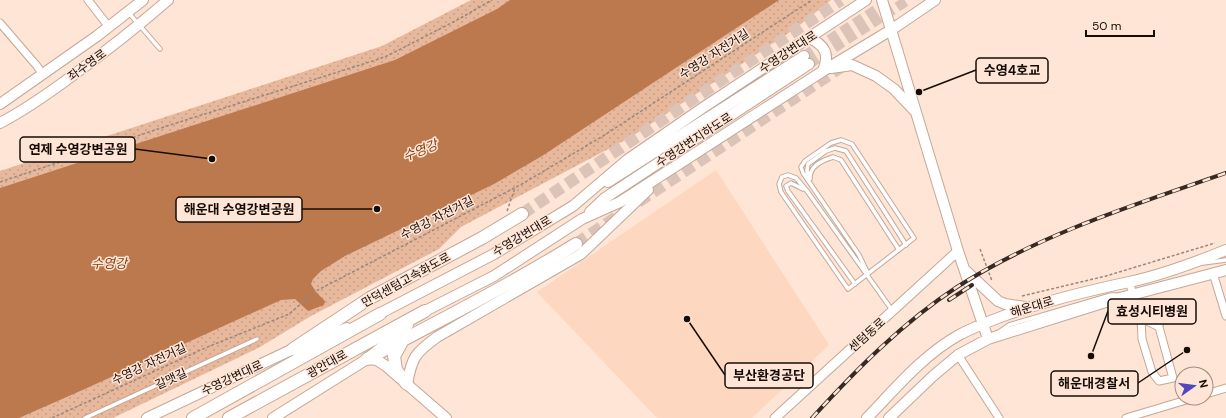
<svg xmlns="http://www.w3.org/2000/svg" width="1226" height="418" viewBox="0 0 1226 418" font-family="'DM Sans','Noto Sans KR',sans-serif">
<defs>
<pattern id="green-dots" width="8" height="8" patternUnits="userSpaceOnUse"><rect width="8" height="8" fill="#e7b89c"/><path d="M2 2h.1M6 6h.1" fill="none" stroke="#c59d85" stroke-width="1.8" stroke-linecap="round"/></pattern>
</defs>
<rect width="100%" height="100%" fill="#fee5d6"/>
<path fill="#fdd7c0" d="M716,170L829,345L752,418H657L537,292Z"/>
<path fill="url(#green-dots)" d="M471,0H831L796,28L631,137L461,227L439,249L311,316L260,347L113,418H0V171L382,46Z"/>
<path fill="#bd794e" d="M510,0H779L542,156L494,184L345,256L321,271L313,279L311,284L316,292L325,301L324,305L308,311L295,299L281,300L87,388L19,418H0V188L395,60L497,9Z"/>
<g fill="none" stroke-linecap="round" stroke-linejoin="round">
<path stroke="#dbc4b7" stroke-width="10" stroke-dasharray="10 5" stroke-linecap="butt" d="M804,56L891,0
M809,64L908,0"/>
<path stroke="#dbc4b7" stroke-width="12" stroke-dasharray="12 6" stroke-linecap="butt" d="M638,202L844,65
M522,214L841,0
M576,244L618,216"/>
<defs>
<path id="service" d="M128,12L160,49
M808,179L807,170L808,164L826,151L835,148L846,151L906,245
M810,179C809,166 823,160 833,157L841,160L899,250
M803,189L791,183L786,186L788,191L855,284
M1203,263L1226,260
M868,274L859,255L803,173L801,167L805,161L831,143L841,140L852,144L914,238C892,255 870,272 848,289L781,192L779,184L782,177L788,175L796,178L807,191L892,310
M1159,327L1168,315L1191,308
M999,332L1009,325L1111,295H1116
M85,418L257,339"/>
<path id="minor" d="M88,0L109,27
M0,23L37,66L43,75
M1213,273L1226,316
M1129,282L1141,318L1142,339L1152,372L1159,381L1173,378L1159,327L1141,318
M958,355L999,418
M1206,394L1226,388
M1126,418L1193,398"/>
<path id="tertiary" d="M775,418L958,251"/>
<path id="secondary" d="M882,0L958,251L988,339
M809,38C825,45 830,54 823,71
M831,68L852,65L876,76L894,89L914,110
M0,104L97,36L143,0
M0,123C25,110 49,93 72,76C105,52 137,27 168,0
M608,182L804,56
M590,212L605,198L809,64
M966,271L998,301L1005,304L1025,307
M420,314L425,311L494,276L582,219L620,202L823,71L891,30L935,0
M373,317L494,254L573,206L627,160L704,107L866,0
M367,359L377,360L386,366L446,418
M407,384C412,357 415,353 437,337L581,254L648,190
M147,418L293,349L347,328
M273,418L367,359L408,325
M867,418C895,389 923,355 959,335C974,327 990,321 1006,315C1046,301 1087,291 1129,282C1162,275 1194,263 1226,250
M889,418L933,376L958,355L988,339L1112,300L1226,270"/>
<path id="trunk" d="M403,340L394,356L396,370L407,384
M293,349L370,298L482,238L522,214
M367,359C437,322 508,286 576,244
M193,418L380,314
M229,418L425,311"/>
</defs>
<use href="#service" stroke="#c5a796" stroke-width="5.5"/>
<use href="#minor" stroke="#c5a796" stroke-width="9"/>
<use href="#tertiary" stroke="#c5a796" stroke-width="11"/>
<use href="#secondary" stroke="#c5a796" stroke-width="12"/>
<use href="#trunk" stroke="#c5a796" stroke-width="14"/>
<path stroke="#99877c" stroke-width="1.5" stroke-dasharray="3 2" stroke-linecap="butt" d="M0,182L167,126L379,59L389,55L459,19L492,0
M507,211L515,188
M980,249L992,281
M1022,296L1106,276L1215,243
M52,418L205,348L289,314L316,291L522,184L603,136L812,0"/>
<use href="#service" stroke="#fff" stroke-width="3.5"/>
<use href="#minor" stroke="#fff" stroke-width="7"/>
<use href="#tertiary" stroke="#fff" stroke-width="9"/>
<use href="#secondary" stroke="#fff" stroke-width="10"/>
<use href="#trunk" stroke="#fff" stroke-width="12"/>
<defs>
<path id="rail" d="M949,300L972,285
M812,418C856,370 902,323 957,287C1040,234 1134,205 1226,173"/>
</defs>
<use href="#rail" stroke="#372a23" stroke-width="4"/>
<use href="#rail" stroke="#fee5d6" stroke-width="2.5" stroke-dasharray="8" stroke-linecap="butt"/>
</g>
<g text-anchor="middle" stroke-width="3" stroke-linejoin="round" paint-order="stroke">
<g font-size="12" fill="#160c06" stroke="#fee5d6">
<text transform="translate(788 52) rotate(-33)" y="4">수영강변대로</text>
<text transform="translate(714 54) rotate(-33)" y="4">수영강 자전거길</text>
<text transform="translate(87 65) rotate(-36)" y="4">좌수영로</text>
<text transform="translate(694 140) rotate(-33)" y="4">수영강변지하도로</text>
<text transform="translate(437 218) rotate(-27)" y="4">수영강 자전거길</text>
<text transform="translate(522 236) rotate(-31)" y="4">수영강변대로</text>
<text transform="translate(406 280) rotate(-29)" y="4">만덕센텀고속화도로</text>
<text transform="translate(1032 307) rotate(-17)" y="4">해운대로</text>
<text transform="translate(867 335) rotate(-42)" y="4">센텀동로</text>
<text transform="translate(149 364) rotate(-25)" y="4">수영강 자전거길</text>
<text transform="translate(327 364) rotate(-29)" y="4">광안대로</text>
<text transform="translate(232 378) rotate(-25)" y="4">수영강변대로</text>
<text transform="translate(171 379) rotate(-25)" y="4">갈맷길</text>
</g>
<g font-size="13" font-style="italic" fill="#81400f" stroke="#fee5d6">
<text transform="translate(420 150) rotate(-22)" y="5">수영강</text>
<text x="109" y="268">수영강</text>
</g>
</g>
<path fill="none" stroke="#160c06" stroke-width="1.5" d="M919 92L976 70M212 159L135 149M377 209L302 209M1091 356L1108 311M687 319L725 375M1187 350L1138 383"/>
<g fill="#160c06" stroke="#fee5d6" stroke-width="1.5">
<circle cx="919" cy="92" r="4"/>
<circle cx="212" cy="159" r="4"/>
<circle cx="377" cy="209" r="4"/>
<circle cx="1091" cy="356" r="4"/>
<circle cx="687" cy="319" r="4"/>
<circle cx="1187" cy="350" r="4"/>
</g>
<g fill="#fee5d6" stroke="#160c06" stroke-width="1.5">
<rect x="976" y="58" width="72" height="25" rx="4"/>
<rect x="20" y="137" width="115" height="25" rx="4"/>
<rect x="176" y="197" width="126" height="25" rx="4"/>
<rect x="1108" y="299" width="88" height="25" rx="4"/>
<rect x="725" y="363" width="88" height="25" rx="4"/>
<rect x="1051" y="371" width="87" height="25" rx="4"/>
</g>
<g font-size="13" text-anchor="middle" font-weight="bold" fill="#160c06">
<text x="1012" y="75">수영4호교</text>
<text x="78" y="154">연제 수영강변공원</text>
<text x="239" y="214">해운대 수영강변공원</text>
<text x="1152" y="316">효성시티병원</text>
<text x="769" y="380">부산환경공단</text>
<text x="1094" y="388">해운대경찰서</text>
</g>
<g transform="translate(1194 386) rotate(76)"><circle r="19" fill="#fee5d6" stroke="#a18e83"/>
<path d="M0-3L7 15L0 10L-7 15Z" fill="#5148bf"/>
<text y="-6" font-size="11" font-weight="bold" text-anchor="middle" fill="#160c06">N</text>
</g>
<path d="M1086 30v6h68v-6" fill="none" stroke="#160c06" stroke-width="2"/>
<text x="1092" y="30" font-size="12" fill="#160c06" stroke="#fee5d6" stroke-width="3" paint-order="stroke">50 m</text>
</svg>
